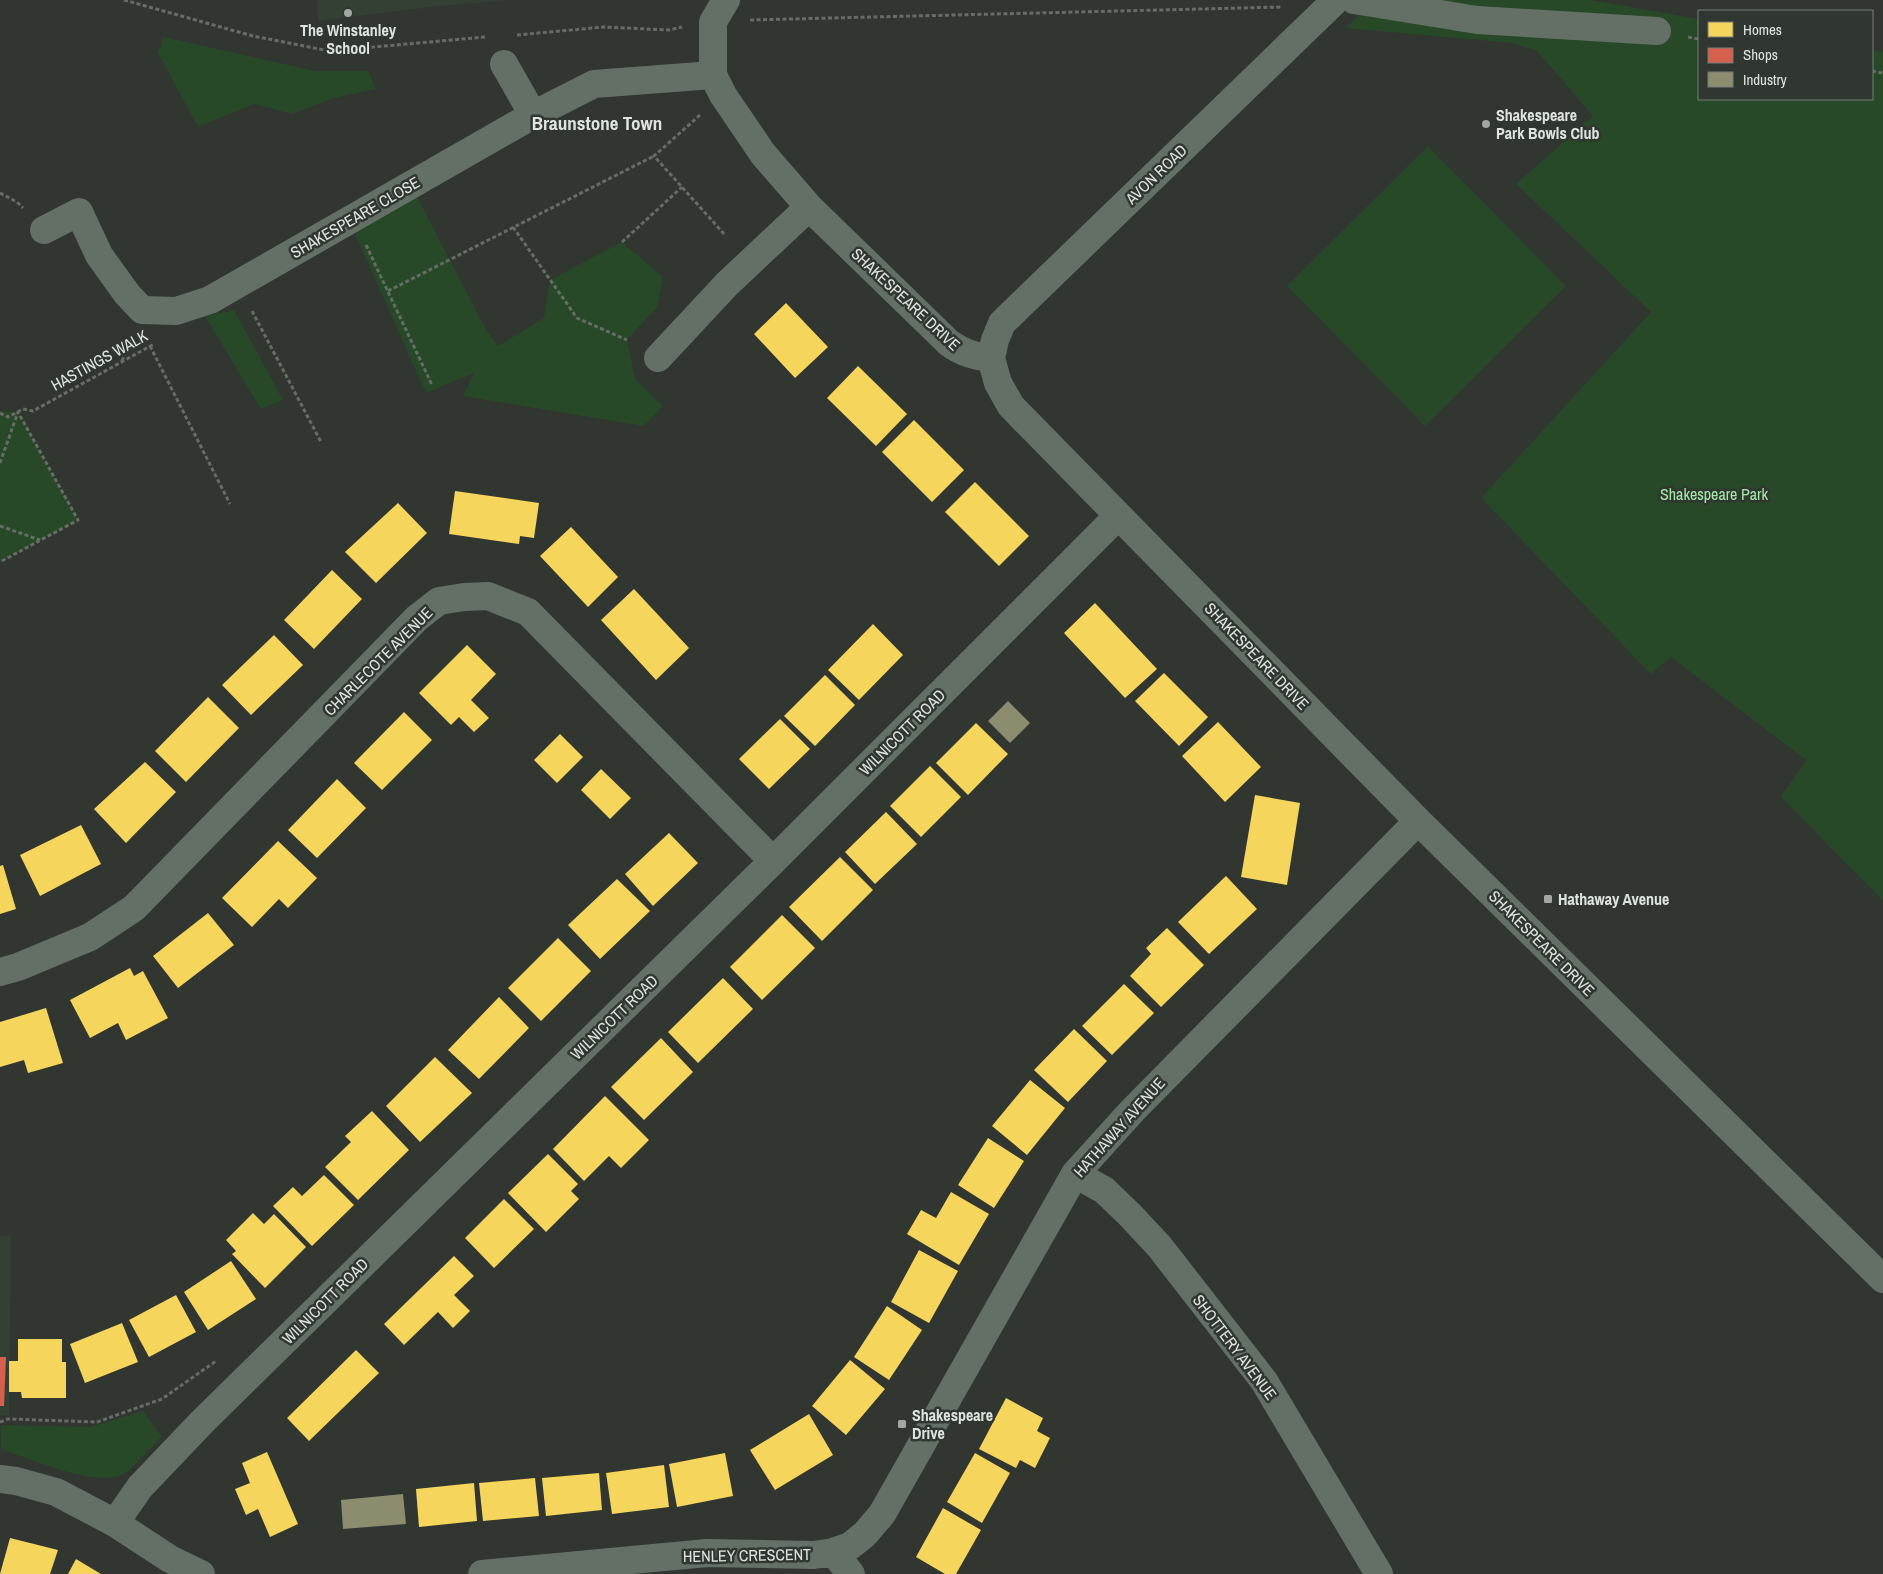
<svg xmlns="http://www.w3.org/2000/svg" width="1883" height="1574" viewBox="0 0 1883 1574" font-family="'Archivo Narrow',sans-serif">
<rect width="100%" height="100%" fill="#313631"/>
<path fill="#354035" d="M317,0H509L439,6L318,21Z
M11,1235L9,1415H0V1236Z"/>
<path fill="#274928" d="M1373,0H1591L1699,19V99H1872V50L1883,52V901L1781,797L1806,760L1671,657L1651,674L1481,498L1651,312L1516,184L1593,116L1537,51L1512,43L1346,28Z
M164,37L315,71H368L376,89L334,98L292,114L254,104L198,127L158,53Z
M1428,146L1566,286L1425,426L1287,286Z
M411,185L486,330L498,346L544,318L550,280L622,242L663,277L657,307L627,340L635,379L663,406L644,426L463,396L474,373L426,393L349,220Z
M234,310L283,400L261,409L205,316Z
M0,411L18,412L78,520L0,562Z
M143,1411L162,1437C152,1447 134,1468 123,1474C98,1489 28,1458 1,1449V1425L90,1427Z"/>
<path fill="#f6d55c" d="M786,303L828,347L795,378L754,334Z
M858,366L907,414L876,446L827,398Z
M914,420L964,470L932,502L882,452Z
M975,482L1029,536L999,566L945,512Z
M455,491L539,503L534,538L520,536L519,544L449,534Z
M398,503L427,533L376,583L345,552Z
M571,527L618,577L588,607L540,556Z
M332,570L362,599L314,649L284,620Z
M634,589L689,648L656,680L601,620Z
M1095,603L1157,669L1125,698L1064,633Z
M873,624L903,655L859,700L828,670Z
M274,635L303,665L251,715L222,685Z
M467,645L496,674L471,700L489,718L474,732L459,717L451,725L419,693Z
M1164,673L1208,717L1179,746L1135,701Z
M825,675L855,705L815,746L784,716Z
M208,697L239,728L186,782L155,751Z
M404,712L432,740L382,790L354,763Z
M780,719L810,749L769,789L739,759Z
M1218,722L1261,767L1225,802L1182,756Z
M976,723L1008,754L968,795L936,763Z
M560,734L583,757L557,783L534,760Z
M145,762L176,792L126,843L94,809Z
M930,766L961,797L921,837L890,806Z
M601,769L631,798L610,819L581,790Z
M337,779L366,808L317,858L288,830Z
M1255,795L1300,803L1287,885L1241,877Z
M886,812L917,844L875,884L845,852Z
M81,825L101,864L40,896L20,855Z
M669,833L698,863L653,906L625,874Z
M278,841L317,878L288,908L279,899L252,927L222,898Z
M840,857L873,890L822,941L789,907Z
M3,865L16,909L0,914V866Z
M1226,876L1257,909L1209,954L1178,922Z
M617,879L650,911L600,959L568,925Z
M208,913L234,945L178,988L153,956Z
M782,915L815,948L762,1000L730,967Z
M1167,928L1204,965L1161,1007L1130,976L1151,954L1146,948Z
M558,938L591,971L541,1021L508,988Z
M130,968L134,976L143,971L168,1018L126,1040L118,1023L90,1038L70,1000Z
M723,978L753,1009L698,1063L668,1032Z
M1124,984L1154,1013L1112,1055L1082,1026Z
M499,997L529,1028L479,1079L448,1050Z
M46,1008L63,1063L28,1073L24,1060L0,1067V1022Z
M1074,1029L1107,1061L1068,1102L1034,1070Z
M661,1038L693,1072L644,1120L611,1087Z
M435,1057L472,1093L420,1142L386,1106Z
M1030,1080L1065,1108L1027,1155L992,1126Z
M605,1096L649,1140L621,1168L609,1156L584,1181L553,1149Z
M372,1111L409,1150L358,1200L325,1167L351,1142L345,1136Z
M988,1138L1024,1161L994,1208L958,1185Z
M548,1154L578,1184L571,1191L579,1199L546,1232L508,1193Z
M324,1175L354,1205L312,1246L273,1206L293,1187L302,1196Z
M951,1192L989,1214L959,1265L907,1234L921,1210L936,1218Z
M504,1199L534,1229L494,1268L465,1238Z
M253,1213L264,1224L274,1214L306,1247L265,1288L232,1254L236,1251L226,1240Z
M919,1250L958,1271L929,1323L891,1302Z
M454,1256L474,1276L454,1295L470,1311L453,1328L438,1312L404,1345L384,1324Z
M231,1261L256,1299L208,1330L184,1292Z
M176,1295L196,1332L149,1357L129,1320Z
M887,1306L922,1330L889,1380L854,1357Z
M122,1323L138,1362L85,1383L70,1344Z
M18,1339H62V1362H66V1398H22L21,1392H9V1361H18Z
M356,1350L379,1373L309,1441L287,1418Z
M850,1360L885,1389L846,1435L812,1406Z
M1006,1398L1043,1418L1037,1431L1050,1438L1035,1468L1020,1460L1016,1468L979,1449Z
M809,1414L833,1455L775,1490L750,1450Z
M267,1452L298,1524L270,1537L258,1509L246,1515L235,1489L250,1483L242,1463Z
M725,1453L733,1496L677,1507L669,1464Z
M975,1453L1010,1473L982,1523L947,1502Z
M664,1465L669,1507L612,1514L606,1473Z
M599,1473L602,1510L546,1516L542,1478Z
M535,1478L539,1516L483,1521L479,1483Z
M474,1483L477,1521L419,1527L416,1489Z
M943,1508L981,1530L956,1574H945L916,1557Z
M10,1538L58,1550L50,1574H0Z
M76,1559L101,1574H68Z"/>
<path fill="#d6604d" d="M0,1357H6L4,1406H0Z"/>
<path fill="#8c8c6e" d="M1008,701L1030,723L1010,743L988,721Z
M403,1494L406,1524L343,1529L341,1500Z"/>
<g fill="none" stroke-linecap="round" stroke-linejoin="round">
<path stroke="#656d65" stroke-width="3" stroke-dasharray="4 2.5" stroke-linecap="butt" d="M124,0L253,36L329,51L485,37
M750,20L1282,7
M517,35L604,27L669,30L682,27
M1688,37L1699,39
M1872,71L1883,73
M700,115L654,156L725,235
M0,193L17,202L23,208
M513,227L577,318L627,340
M622,242L682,187
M366,245L432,385
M388,291L654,156
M252,311L321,442
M150,346L230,504
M122,361L130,339
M0,413L8,417L23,409L33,411L154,344
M0,463L18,412L78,520L0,562
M0,526L40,540
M0,1422L8,1419L97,1422L162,1399L216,1361"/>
<path stroke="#647065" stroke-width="28" d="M726,0L713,22V75L723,95L763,154L809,207L949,343C963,353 974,356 991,358L998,383L1011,406L1418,821L1883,1279
M1354,0L1477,20L1657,31
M504,64L533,115
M44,230L79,212L99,255L127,294L142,310L176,311L210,300L533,115L594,84L713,75
M658,358L727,284L809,207
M991,358L995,340L1002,323L1336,0
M0,972L18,967L90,937L134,908L417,618L439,601L464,597L488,596L528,612L773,861
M1075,1174L1104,1190L1130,1215L1159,1246L1264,1381L1379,1574
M0,1479L16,1481L56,1492L115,1523L170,1559L201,1574
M115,1523L140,1487L202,1422L773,861L1118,516
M833,1552L851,1574
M482,1574L707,1553L814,1555L833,1552L850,1546L865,1534L882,1514L1075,1174L1132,1111L1418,821"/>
</g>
<g fill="#a2a7a2" stroke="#303730" stroke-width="2">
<circle cx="348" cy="13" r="5"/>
<circle cx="1486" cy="124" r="5"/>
<rect x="1543" y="894" width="10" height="10" rx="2.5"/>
<rect x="897" y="1419" width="10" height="10" rx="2.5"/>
</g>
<g text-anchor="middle" stroke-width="5" stroke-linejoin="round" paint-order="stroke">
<g font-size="16" font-weight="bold" fill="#dfe4df" stroke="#303730" text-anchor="start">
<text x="348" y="36" text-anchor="middle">The Winstanley<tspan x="348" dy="18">School</tspan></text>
<text x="1496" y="121">Shakespeare<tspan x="1496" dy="18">Park Bowls Club</tspan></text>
<text x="1558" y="905">Hathaway Avenue</text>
<text x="912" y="1421">Shakespeare<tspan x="912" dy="18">Drive</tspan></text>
</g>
<g font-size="16" fill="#dfe4df" stroke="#303730">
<text transform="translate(1156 174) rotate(-44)" y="6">AVON ROAD</text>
<text transform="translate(355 217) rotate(-30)" y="6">SHAKESPEARE CLOSE</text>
<text transform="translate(906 299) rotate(43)" y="6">SHAKESPEARE DRIVE</text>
<text transform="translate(99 360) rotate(-29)" y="6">HASTINGS WALK</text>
<text transform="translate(1257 656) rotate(46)" y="6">SHAKESPEARE DRIVE</text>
<text transform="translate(378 661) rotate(-45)" y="6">CHARLECOTE AVENUE</text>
<text transform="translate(902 732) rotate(-45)" y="6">WILNICOTT ROAD</text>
<text transform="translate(1542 943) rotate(45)" y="6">SHAKESPEARE DRIVE</text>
<text transform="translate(614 1017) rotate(-44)" y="6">WILNICOTT ROAD</text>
<text transform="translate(1119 1127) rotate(-48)" y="6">HATHAWAY AVENUE</text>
<text transform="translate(325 1301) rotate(-45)" y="6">WILNICOTT ROAD</text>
<text transform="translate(1235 1347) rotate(53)" y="6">SHOTTERY AVENUE</text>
<text transform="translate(747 1555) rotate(-1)" y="6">HENLEY CRESCENT</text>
</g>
<g font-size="16" fill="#a5e8a7" stroke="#303730">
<text x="1714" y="500">Shakespeare Park</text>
</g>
<g font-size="19" font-weight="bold" fill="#dfe4df" stroke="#303730">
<text x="597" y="130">Braunstone Town</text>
</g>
</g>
<rect x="1698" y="10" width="175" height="90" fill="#303730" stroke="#767c76"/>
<rect x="1708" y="22" width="25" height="15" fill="#f6d55c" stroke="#767c76"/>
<text x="1743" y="35" font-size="15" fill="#dfe4df">Homes</text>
<rect x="1708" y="48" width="25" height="15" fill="#d6604d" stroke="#767c76"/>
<text x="1743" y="60" font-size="15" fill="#dfe4df">Shops</text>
<rect x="1708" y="72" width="25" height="15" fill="#8c8c6e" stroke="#767c76"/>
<text x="1743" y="85" font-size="15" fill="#dfe4df">Industry</text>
</svg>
